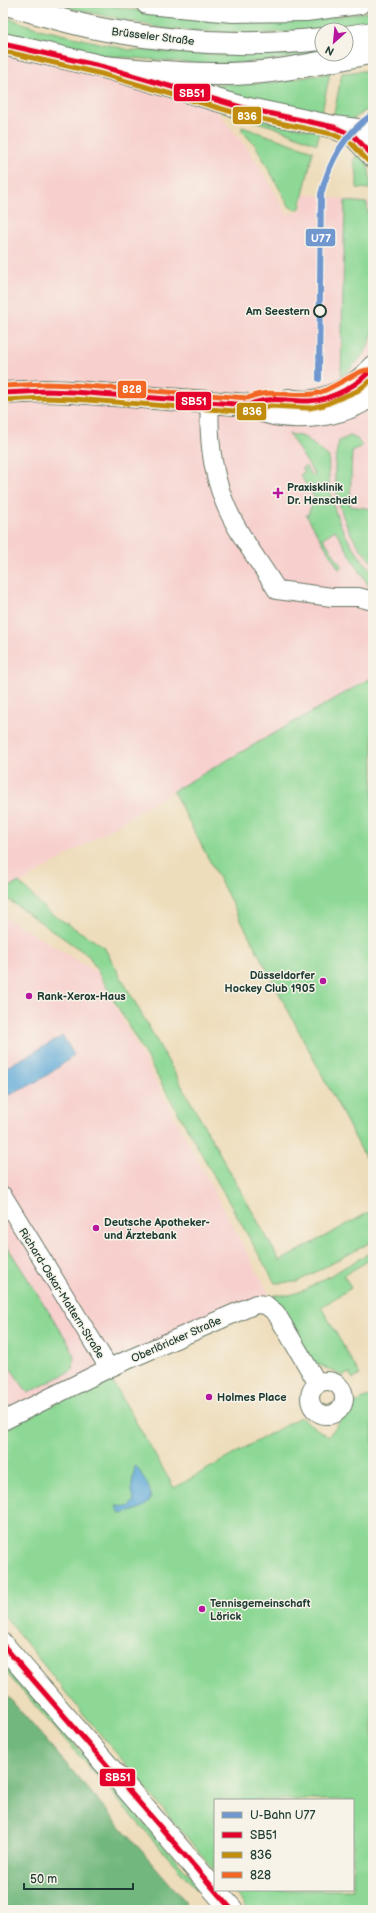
<svg xmlns="http://www.w3.org/2000/svg" width="376" height="1913" viewBox="0 0 376 1913" font-family="'Balsamiq Sans',sans-serif">
<rect width="100%" height="100%" fill="#f7f3e8"/>
<filter id="ink" filterUnits="userSpaceOnUse"><feTurbulence type="fractalNoise" baseFrequency=".025" numOctaves="2"/><feDisplacementMap in="SourceGraphic" scale="8" xChannelSelector="R" yChannelSelector="G"/><feConvolveMatrix kernelMatrix="1 2 1 2 8 2 1 2 1" color-interpolation-filters="sRGB"/></filter>
<filter id="wash" filterUnits="userSpaceOnUse"><feTurbulence type="fractalNoise" baseFrequency=".012" numOctaves="4" result="noise"/><feDisplacementMap in="SourceGraphic" scale="16" xChannelSelector="R" yChannelSelector="G"/><feGaussianBlur stdDeviation="0.9" result="paint"/><feColorMatrix in="noise" values="0 0 0 0 0 0 0 0 0 0 0 0 0 0 0 0 0 1.4 0 .05"/><feComposite in="paint" operator="in"/></filter>
<g filter="url(#wash)">
<rect width="100%" height="100%" fill="#edb"/>
<path fill="#f7d0ce" d="M3,49L210,103L248,149L267,178L287,215L301,210L305,194L373,203V677L173,791L3,894Z
M3,916L98,973L269,1294L105,1367L3,1421Z"/>
<path fill="#8dd895" stroke="#568a64" d="M46,3H98L177,18L256,20L334,17L373,11V23L335,29L256,34L166,29Z
M3,16L39,29L130,50L226,55L322,48V54L324,55L219,65L97,55L3,34Z
M373,70V106L350,121L333,118L342,73Z
M330,73L321,116L193,85L270,83Z
M221,111L319,132L317,144L274,127Z
M242,127L313,151L300,208L295,210L289,206L256,146L242,131Z
M360,150C369,163 371,173 370,189L357,188V173L353,161Z
M345,201L367,203L373,252V330C370,351 356,364 341,377Z
M289,434L304,437L329,457C326,503 342,539 373,572V587L370,588L335,530L323,538L342,567L339,569L306,515H308L314,497L300,475L305,472L302,468L305,466L313,477L315,475Z
M350,436L357,439L362,446L352,451L350,506L373,509V563C342,532 327,484 339,441Z
M373,677V1172L173,791Z
M19,882L47,911L104,947L280,1261L373,1210V1241L297,1282L275,1283L89,956L3,896V891Z
M3,1240L68,1342L74,1356L73,1370L28,1393L3,1358Z
M373,1251V1258L344,1275L351,1288L321,1307L360,1375L353,1379L349,1373L343,1376L311,1361L273,1301L275,1295H290L305,1290Z
M110,1377L174,1488L300,1417L328,1437L353,1404L373,1395V1910H249L232,1890H353V1800H215V1871L66,1693L3,1614V1431L15,1423Z
M3,1663L194,1880L197,1890L3,1669Z"/>
<path fill="#72b87e" stroke="#487a59" d="M3,1691L186,1902L182,1910H3Z"/>
<path fill="#61aad9" stroke="#407486" d="M63,1036L74,1055C53,1073 29,1088 3,1097V1069Z
M135,1465C156,1494 160,1507 120,1514L116,1506L129,1507L134,1500L131,1492Z"/>
</g>
<g filter="url(#ink)">
<g fill="none" stroke-linecap="round" stroke-linejoin="round">
<defs>
<path id="minor" d="M210,402C208,435 212,470 224,501C236,532 259,561 277,590L332,597H358L373,601
M3,1196L109,1368
M310 1398a17 17 0 1 1 34 0a17 17 0 1 1-34 0Z
M3,1421L109,1368L256,1304L266,1305L276,1313L318,1384"/>
<path id="tertiary" d="M3,44L104,67L244,108L334,127L373,132
M340,130L354,136L373,156
M3,393L46,391L73,392L249,405C283,424 343,418 373,394
M288,400C296,401 306,403 314,401C333,397 361,383 373,367"/>
<path id="secondary" d="M3,1645L232,1910"/>
<path id="trunk" d="M3,3C37,13 71,24 106,30C177,43 251,47 322,39
M147,3L233,11L306,10L359,3
M346,37L373,33
M104,67C156,72 210,77 262,72C299,68 337,60 373,52"/>
</defs>
<use href="#minor" stroke="#677563" stroke-width="20"/>
<use href="#tertiary" stroke="#677563" stroke-width="24"/>
<use href="#secondary" stroke="#677563" stroke-width="24"/>
<use href="#trunk" stroke="#677563" stroke-width="24"/>
<use href="#minor" stroke="#fff" stroke-width="18"/>
<use href="#tertiary" stroke="#fff" stroke-width="22"/>
<use href="#secondary" stroke="#fff" stroke-width="22"/>
<use href="#trunk" stroke="#fff" stroke-width="22"/>
<defs>
<path id="bus-1" d="M3,44L104,67L244,108L334,127L354,136L373,156
M3,393L46,391L73,392L249,405C270,395 288,402 309,401C331,400 360,385 373,367
M3,1645L232,1910"/>
<path id="bus-2" d="M3,51L102,74L243,115L332,134L350,142L368,161
M3,400L46,398L73,399L249,412L271,406L309,408L324,405L357,391L373,379"/>
<path id="bus-3" d="M3,386L46,384L73,385L248,398C271,387 295,399 318,393C331,390 361,368 369,370L373,374"/>
</defs>
<use href="#bus-1" stroke="#f7f3e8" stroke-width="8"/>
<use href="#bus-2" stroke="#f7f3e8" stroke-width="8"/>
<use href="#bus-3" stroke="#f7f3e8" stroke-width="8"/>
<use href="#bus-1" stroke="#e4002b" stroke-width="5"/>
<use href="#bus-2" stroke="#c18c0d" stroke-width="5"/>
<use href="#bus-3" stroke="#f26522" stroke-width="5"/>
<defs>
<path id="metro-1" d="M319,379L321,194C330,160 344,134 373,114"/>
</defs>
<use href="#metro-1" stroke="#f7f3e8" stroke-width="9"/>
<use href="#metro-1" stroke="#7197cf" stroke-width="6"/>
</g>
</g>
<circle fill="#f7f3e8" stroke="#1f3d34" stroke-width="2" cx="320" cy="311" r="6"/>
<g fill="#b5179e" stroke="#f7f3e8" stroke-width="1.5">
<path d="M276 487h4v4h4v4h-4v4h-4v-4h-4v-4h4z"/>
<circle cx="323" cy="981" r="4"/>
<circle cx="29" cy="996" r="4"/>
<circle cx="96" cy="1228" r="4"/>
<circle cx="209" cy="1397" r="4"/>
<circle cx="202" cy="1609" r="4"/>
</g>
<g text-anchor="middle" stroke-width="3" stroke-linejoin="round" paint-order="stroke">
<g font-size="11" fill="#1f3d34" stroke="#f7f3e8">
<text transform="translate(153 36) rotate(7)" y="4">Brüsseler Straße</text>
<text transform="translate(62 1293) rotate(58)" y="4">Richard-Oskar-Mattern-Straße</text>
<text transform="translate(176 1339) rotate(-24)" y="4">Oberlöricker Straße</text>
</g>
<g font-size="11" font-weight="bold" fill="#1f3d34" stroke="#f7f3e8" text-anchor="end">
<text x="310" y="315">Am Seestern</text>
</g>
<g font-size="11" font-weight="bold" fill="#1f3d34" stroke="#f7f3e8" text-anchor="start">
<text x="287" y="491">Praxisklinik<tspan x="287" dy="13">Dr. Henscheid</tspan></text>
<text x="315" y="979" text-anchor="end">Düsseldorfer<tspan x="315" dy="13">Hockey Club 1905</tspan></text>
<text x="37" y="1000">Rank-Xerox-Haus</text>
<text x="104" y="1226">Deutsche Apotheker-<tspan x="104" dy="13">und Ärztebank</tspan></text>
<text x="217" y="1401">Holmes Place</text>
<text x="210" y="1607">Tennisgemeinschaft<tspan x="210" dy="13">Lörick</tspan></text>
</g>
</g>
<g stroke="#f7f3e8" stroke-width="1.5">
<rect x="173" y="83" width="38" height="19" rx="4" fill="#e4002b"/>
<rect x="232" y="106" width="30" height="19" rx="4" fill="#c18c0d"/>
<rect x="305" y="228" width="31" height="19" rx="4" fill="#7197cf"/>
<rect x="117" y="380" width="30" height="19" rx="4" fill="#f26522"/>
<rect x="175" y="391" width="37" height="20" rx="4" fill="#e4002b"/>
<rect x="236" y="402" width="31" height="19" rx="4" fill="#c18c0d"/>
<rect x="99" y="1768" width="37" height="19" rx="4" fill="#e4002b"/>
</g>
<g font-size="11" text-anchor="middle" font-weight="bold" fill="#fff">
<text x="192" y="97">SB51</text>
<text x="247" y="120">836</text>
<text x="321" y="242">U77</text>
<text x="132" y="393">828</text>
<text x="194" y="405">SB51</text>
<text x="252" y="415">836</text>
<text x="118" y="1781">SB51</text>
</g>
<rect width="376" height="1913" fill="none" stroke="#f7f3e8" stroke-width="16"/>
<rect x="214" y="1799" width="140" height="92" fill="#f7f3e8" stroke="#a1aaa0"/>
<rect x="222" y="1812" width="20" height="6" fill="#7197cf" stroke="#a1aaa0"/>
<text x="250" y="1819" font-size="12" fill="#1f3d34">U-Bahn U77</text>
<rect x="222" y="1832" width="20" height="6" fill="#e4002b" stroke="#a1aaa0"/>
<text x="250" y="1839" font-size="12" fill="#1f3d34">SB51</text>
<rect x="222" y="1852" width="20" height="6" fill="#c18c0d" stroke="#a1aaa0"/>
<text x="250" y="1859" font-size="12" fill="#1f3d34">836</text>
<rect x="222" y="1872" width="20" height="6" fill="#f26522" stroke="#a1aaa0"/>
<text x="250" y="1879" font-size="12" fill="#1f3d34">828</text>
<g transform="translate(334 42) rotate(207)"><circle r="19" fill="#f7f3e8" stroke="#a1aaa0"/>
<path d="M0-3L7 15L0 10L-7 15Z" fill="#b5179e"/>
<text y="-6" font-size="11" font-weight="bold" text-anchor="middle" fill="#1f3d34">N</text>
</g>
<path d="M24 1883v6h109v-6" fill="none" stroke="#1f3d34" stroke-width="2"/>
<text x="30" y="1883" font-size="12" fill="#1f3d34" stroke="#f7f3e8" stroke-width="3" paint-order="stroke">50 m</text>
</svg>
